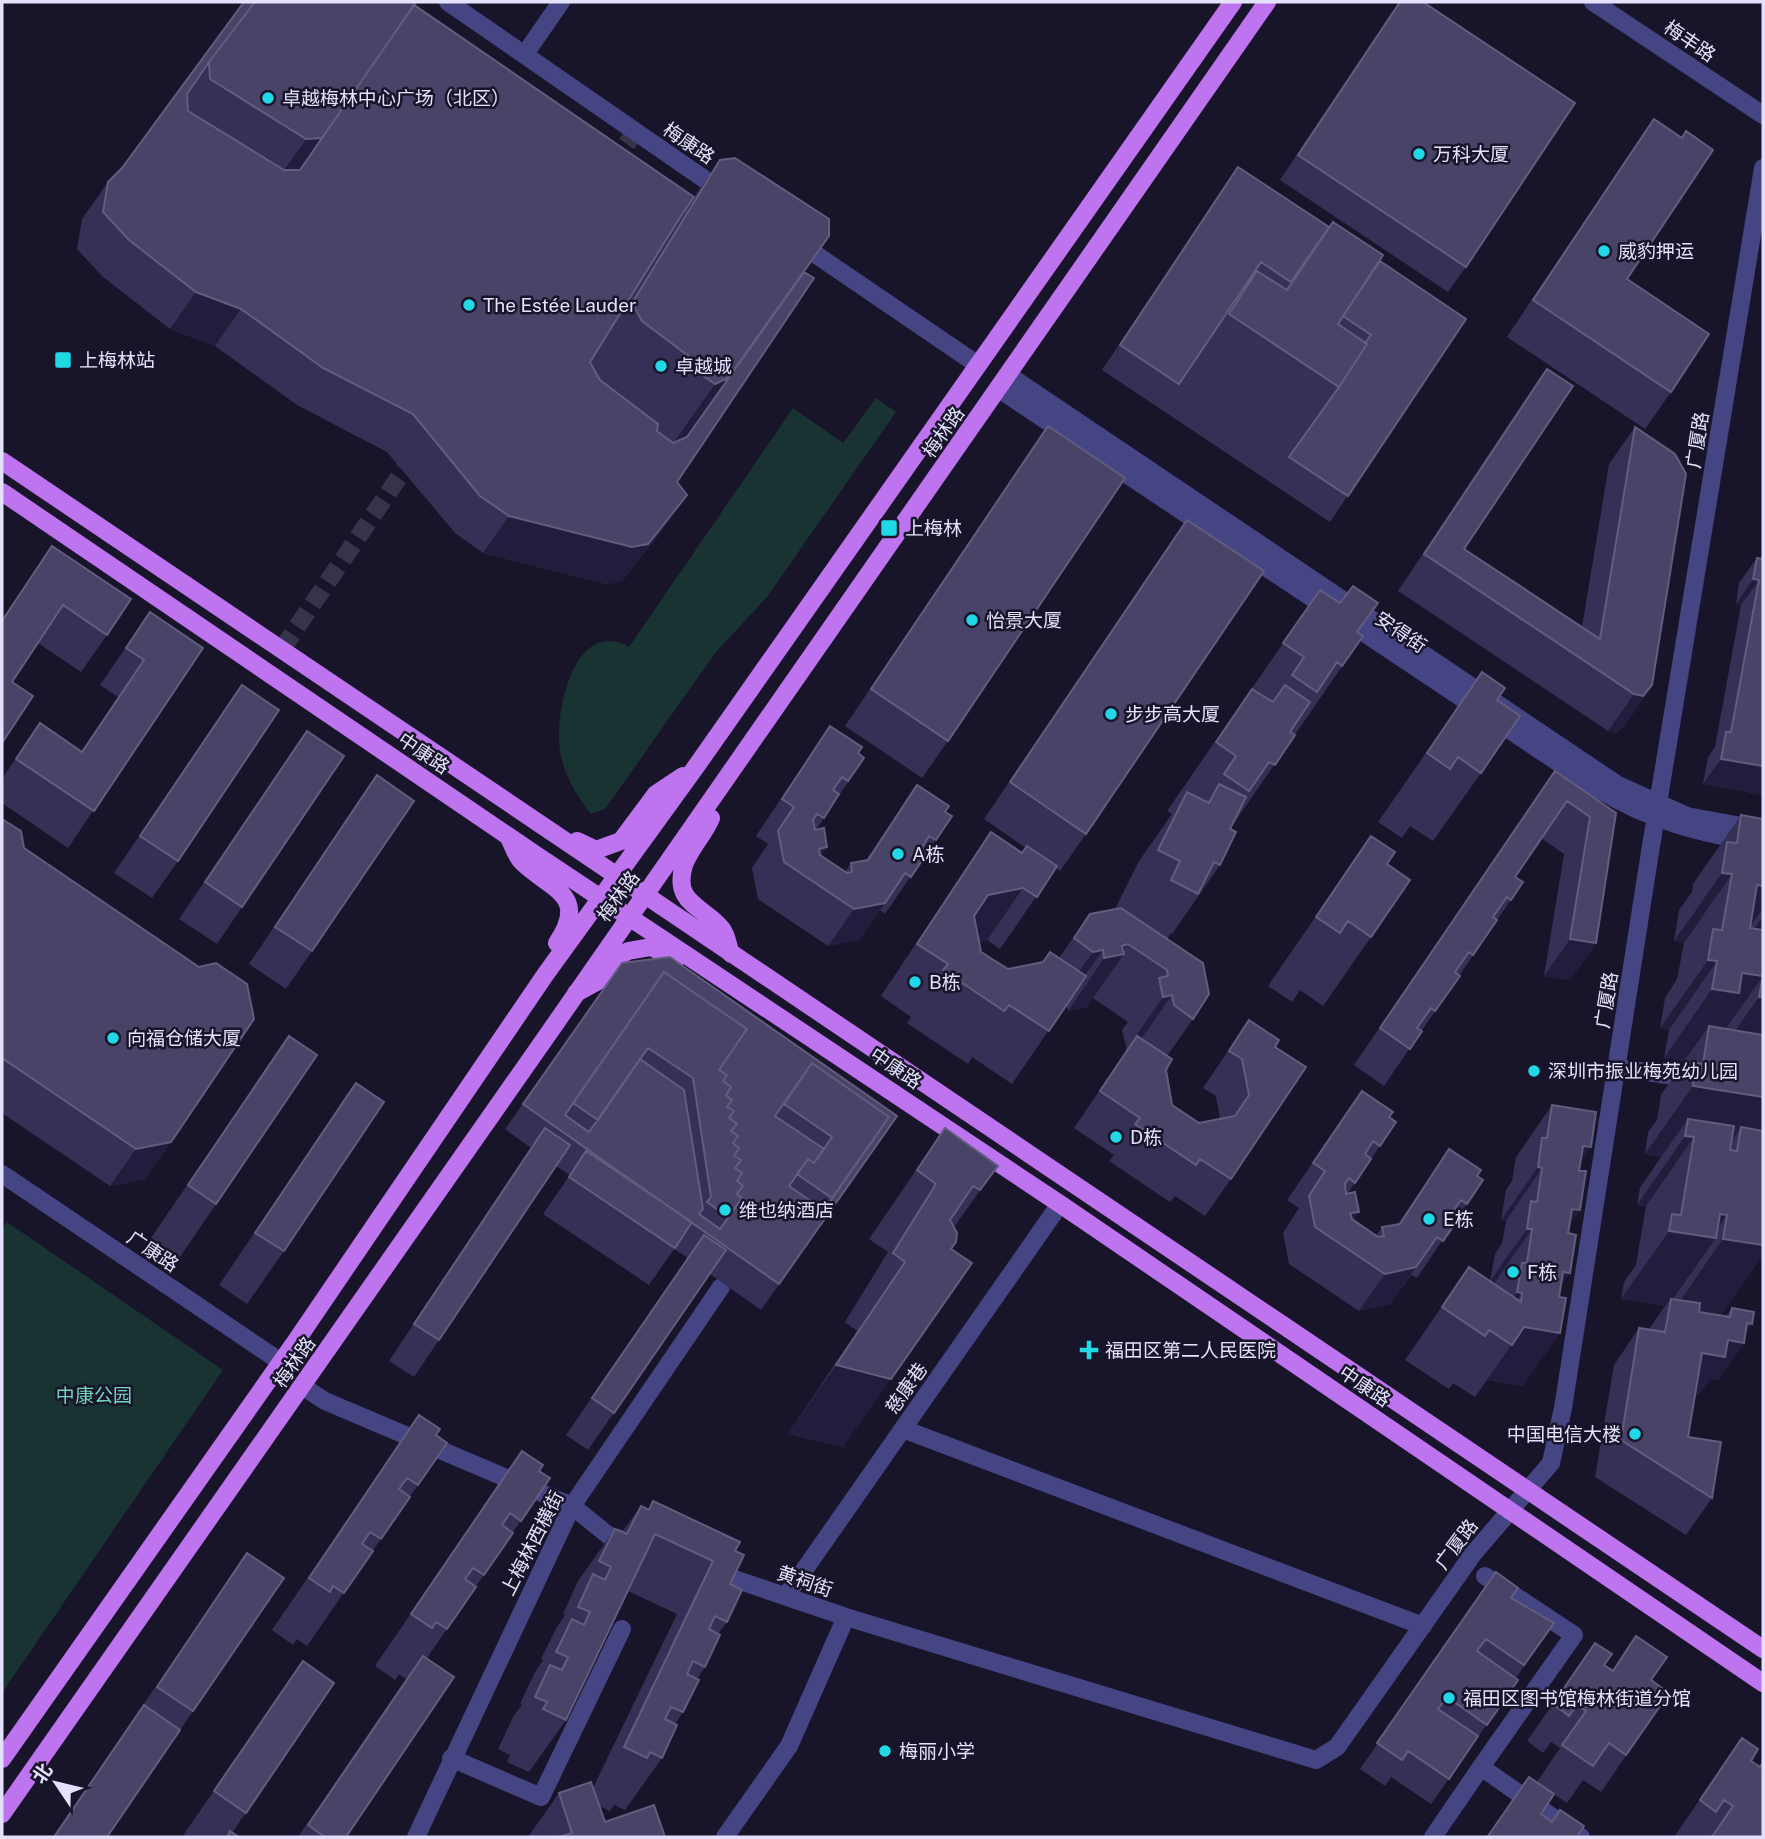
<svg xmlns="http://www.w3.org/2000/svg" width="1765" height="1839" viewBox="0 0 1765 1839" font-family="'Public Sans','Noto Sans SC',sans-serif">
<rect width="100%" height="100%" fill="#18142a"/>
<path fill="#183332" d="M876,398L896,412L767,597L716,652L605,809L591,814C576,795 564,775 560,751C554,714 574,616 629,647L793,408L843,443Z
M7,1222L223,1370L2,1693V1230Z"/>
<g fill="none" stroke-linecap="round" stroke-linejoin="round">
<path stroke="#36334a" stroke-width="18" stroke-dasharray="18 9" stroke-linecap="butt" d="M611,166L635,132
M282,649L416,452"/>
<path stroke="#464584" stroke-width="18" d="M448,2L723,192
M1593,2L1763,115
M525,54L561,2
M796,241L978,365
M1008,375L1618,785L1687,816L1763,830
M999,389L1598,789C1653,822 1700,833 1763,844
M1617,1068L1697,1079
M2,1174L281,1362
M302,1386L325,1401L572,1506L608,1535L632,1543
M903,1429L1423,1626
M711,1571L846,1617L1316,1760L1337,1747L1473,1554L1551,1463L1563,1408L1650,852L1763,168
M1485,1576L1574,1635L1481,1767L1581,1837
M786,1596L1060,1204
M451,1758L541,1797L622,1629
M416,1837L572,1506L721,1287
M725,1837L789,1746L846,1617
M1433,1837L1481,1767"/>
<path stroke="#bf74ef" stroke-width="18" d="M2,461L1763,1649
M2,492L536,855L1060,1204L1763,1683
M711,818C704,835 690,848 684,865C672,904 704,906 722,929C727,935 728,947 731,954
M509,838C513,845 516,856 522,862C549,889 590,894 557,943
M577,841L596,850L621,841L656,794L683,776
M576,993L598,981L619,956L628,951L651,947L676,959
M2,1759L296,1341L545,975L695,768L1233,2
M2,1814C425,1211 847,607 1267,2"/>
</g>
<path fill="#373056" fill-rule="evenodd" d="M244,2L414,5L694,197L720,160L804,272L677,482L687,495L661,532L622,581L607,584L483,553L455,533L387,452L297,405L215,346L170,329L103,277L77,249L82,219L108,182L122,168Z
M1399,2L1466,267L1448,292L1280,180Z
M1654,119L1627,279L1671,392L1645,429L1507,337L1628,156Z
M1238,167L1466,319L1330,522L1102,370ZM1243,288L1245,289L1206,344Z
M1547,369L1464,549L1582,627L1609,464L1635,427L1652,685L1627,722L1617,733L1608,731L1398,591Z
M1048,426L948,741L922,778L845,726Z
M1187,520L1086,834L1060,871L1056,868L1000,949L987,940L979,942L981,952L1008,969L1043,962L1059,958L1090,914L1115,909L1139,861L1172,814L1167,811L1320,590L1357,632L1363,636L1230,829L1220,865L1172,934L1171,933L1167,939L1193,1019L1167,1056L1166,1070L1172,1105L1199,1123L1220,1119L1216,1096L1203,1088L1249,1020L1275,1047L1231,1179L1205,1216L1175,1196L1170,1202L1109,1161L1114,1155L1074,1128L1127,1050L1122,1030L1128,1022L1093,998L1087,1007L1068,1011L1066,1005L1012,1084L972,1057L968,1064L907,1023L911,1017L881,996L955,885L991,832L1022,853L1026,848L984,819Z
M52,546L107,635L81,672L38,643L12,682L2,743V619Z
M1763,555V795L1703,784L1708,757L1715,747L1741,605L1736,604L1739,583L1757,558L1761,559Z
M150,612L203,648L68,848L2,803V779L40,723L82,751L118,697L100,685Z
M1482,672L1497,700L1481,773L1433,841L1410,826L1402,838L1378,822Z
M242,685L178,861L152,898L114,873Z
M830,726L858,753L864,758L816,830L827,847L821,856L845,872L851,863L866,860L917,785L945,812L952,816L885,914L880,910L859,940L828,946L758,899L752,868L768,844L756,836Z
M307,731L242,907L217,944L179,919Z
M1555,771L1616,813L1596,943L1570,980L1544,976L1564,854L1541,838L1515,877L1523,882L1384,1086L1354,1065Z
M377,775L312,951L286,989L249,964Z
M1741,815L1763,819V1255L1721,1315L1726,1316L1732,1308L1745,1333L1744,1343L1718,1380L1710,1379L1699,1394L1695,1393L1688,1437L1712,1498L1686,1535L1595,1477L1614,1365L1639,1328L1649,1329L1665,1306L1621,1299L1624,1282L1636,1265L1646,1206L1637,1205L1640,1188L1661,1157L1645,1154L1648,1132L1657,1120L1661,1095L1684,1061L1664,1058L1669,1030L1660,1028L1665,998L1677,979L1684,943L1674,941L1679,910L1692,892L1693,884Z
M2,819L24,848L171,1142L145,1179L110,1186L2,1113Z
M1371,836L1387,864L1371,937L1323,1006L1300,990L1292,1002L1268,986Z
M622,963L897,1116L761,1310L710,1274L588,1450L566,1435L688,1258L674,1249L649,1285L543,1214L570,1175L556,1166L414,1377L389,1361L531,1148L505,1129Z
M289,1036L216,1204L180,1257L151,1238Z
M356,1083L284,1251L247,1304L219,1285Z
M1362,1091L1389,1117L1396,1122L1348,1193L1359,1212L1353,1220L1376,1236L1382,1227L1398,1224L1449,1149L1477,1176L1483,1180L1417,1278L1411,1275L1390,1304L1359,1311L1289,1264L1283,1233L1299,1208L1287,1200Z
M1552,1105L1581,1162L1560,1287L1523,1386L1487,1380L1475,1397L1453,1383L1449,1389L1405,1360L1469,1267L1495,1284V1282L1490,1281L1495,1254L1502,1243L1506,1221L1501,1220L1506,1190L1512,1181L1516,1157Z
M945,1128L998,1166L954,1227L956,1242L951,1250L843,1447L788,1434L857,1331L845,1322L888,1252L869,1239Z
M419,1415L436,1435L447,1443L307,1646L297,1639L293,1645L272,1630Z
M522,1451L539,1471L550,1478L427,1658L346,1837H298L406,1679L399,1674L395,1680L375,1666Z
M653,1501L735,1551L730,1584L727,1622L718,1634L705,1667L697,1679L683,1712L675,1724L662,1758L625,1810L614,1805L610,1811L599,1806L605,1822L665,1837H528L559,1793L593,1788L677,1614L628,1591L566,1720L529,1772L507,1762L510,1755L498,1749L513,1717L522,1705L520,1704L535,1672L543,1660L541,1659L557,1627L565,1615L563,1614L578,1581L615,1529L622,1532L641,1506L648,1509Z
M247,1553L284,1578L107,1837H53Z
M1496,1572L1511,1598L1554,1623L1516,1678L1518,1680L1431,1804L1391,1777L1385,1786L1360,1769Z
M1636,1636L1651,1680L1669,1693L1601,1792L1583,1780L1567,1803L1540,1785L1541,1814L1577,1837H1487L1529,1777L1537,1782L1560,1748L1551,1742L1543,1753L1527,1741L1595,1643L1604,1665L1612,1671Z
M303,1661L334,1683L232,1833L239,1837H182Z
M1742,1738L1751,1761L1763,1837H1674Z"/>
<path fill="#231d3d" d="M322,138L274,207H258L306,139Z
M196,292L241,309L215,346L170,329Z
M728,378L661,474L647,480L715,384Z
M687,495L661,532L622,581L607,584L483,553L509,516Z
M1753,579L1759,580L1741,605L1736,604Z
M1652,685L1627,722L1617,733L1608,731L1634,694Z
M1721,759L1763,766V795L1703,784Z
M827,847L806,877L819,849Z
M1722,873L1732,874L1684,943L1674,941Z
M1757,885L1763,886V908L1729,957Z
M1023,888L987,940L951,947L988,895Z
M885,903L859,940L828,946L854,909Z
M1763,916V934L1728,967Z
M1570,939L1596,943L1570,980L1544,976Z
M1128,944L1121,955L1124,954L1087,1007L1068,1011L1104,958L1122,946Z
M1103,950L1066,1002L1056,1004L1093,952Z
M1708,960L1717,961L1669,1030L1660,1028Z
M1742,973L1763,976L1715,1044L1709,1026L1684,1061L1664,1058L1712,989Z
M1172,995L1135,1048L1126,1050L1163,997Z
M1759,997H1763V1037L1711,1065Z
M1693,1086L1763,1097V1183L1737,1151L1741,1127L1715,1166L1694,1137L1646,1206L1637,1205L1685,1136L1688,1119L1661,1157L1645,1154Z
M171,1142L145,1179L110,1186L136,1149Z
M1583,1146L1591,1147L1554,1200Z
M998,1166L950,1234L932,1259L980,1190Z
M1538,1167L1542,1168L1506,1221L1501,1220Z
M1572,1209L1580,1210L1543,1263Z
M1359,1212L1338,1242L1350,1213Z
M1720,1214L1727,1215L1711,1237L1716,1238L1670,1303L1671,1299L1665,1306L1621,1299L1669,1231Z
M1527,1229H1532L1495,1282L1490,1281Z
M1723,1239L1763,1245V1255L1721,1315L1675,1308Z
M1416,1267L1390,1304L1359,1311L1385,1274Z
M1563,1272L1570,1273L1533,1326Z
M1517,1292L1522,1293L1494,1333L1490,1330Z
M1747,1323L1752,1324L1739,1342L1744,1343L1718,1380L1710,1379L1699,1394L1676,1390L1702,1353L1728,1340Z
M1524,1327L1560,1333L1523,1386L1487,1380Z
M836,1365L891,1379L843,1447L788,1434Z"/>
<path fill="#494367" stroke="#625c7f" stroke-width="2" fill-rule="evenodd" d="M244,2H255L209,62L187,94L188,111L284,170H300L414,5L694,197L679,219L590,362L600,380L658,424L657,431L673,443L687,437L804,272L814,278L677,482L687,495L648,544L632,547L509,516L480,496L413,414L323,368L241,309L196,292L129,240L103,212L108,182L122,168Z
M255,2H416L322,138L306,139L210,79L209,62Z
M1400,2H1423L1575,103L1466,267L1298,155Z
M1654,119L1682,138L1686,131L1713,150L1627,279L1709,334L1671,392L1533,300Z
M735,158L829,219V236L728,378L715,384L698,372L699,364L642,321L632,303L720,160Z
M1238,167L1329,227L1291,282L1261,262L1179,384L1120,345Z
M1333,222L1383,255L1338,324L1367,344L1339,387L1229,314L1257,271L1287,290Z
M1380,261L1466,319L1348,496L1289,457L1339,387L1367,344L1365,343L1371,335L1343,316Z
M1547,369L1573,386L1464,549L1600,639L1635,427L1675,454L1686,474L1652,685L1643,696L1634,694L1424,554Z
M1048,426L1125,478L948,741L871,689Z
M1187,520L1264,571L1086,834L1010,782Z
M52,546L131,599L107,635L63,605L12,682L33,696L2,743V621Z
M1757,558L1763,559V766L1721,759L1726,732H1731L1759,580L1753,579Z
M1353,586L1378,603L1357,632L1363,636L1342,666L1337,662L1317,692L1292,675L1304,657L1283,643L1320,590L1340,603Z
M150,612L203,648L94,811L16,759L40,723L82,752L144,660L126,648Z
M1482,672L1505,688L1497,700L1520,716L1481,773L1458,757L1450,769L1427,753Z
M242,685L279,710L178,861L140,836Z
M1285,685L1310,702L1290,732L1295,735L1275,765L1269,762L1249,791L1224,774L1236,756L1216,742L1252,689L1273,702Z
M830,726L862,747L858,753L864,758L848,781L842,777L833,790L839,794L824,818L817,814L813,820L815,830L824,828L827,847L819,849L820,855L847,873L852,872L851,863L868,860L917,785L949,806L945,812L952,816L936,840L929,836L921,849L927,853L911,877L905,873L885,903L854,909L784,862L778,831L794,807L782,799Z
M307,731L344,756L242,907L205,882Z
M1555,771L1616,813L1596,943L1570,939L1590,817L1567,801L1515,877L1523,882L1511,900L1507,897L1493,917L1497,920L1473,955L1469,952L1455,972L1460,976L1448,993L1435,1011L1431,1008L1417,1028L1422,1031L1410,1049L1380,1028Z
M377,775L414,801L312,951L275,927Z
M1219,784L1246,797L1230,829L1236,832L1220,865L1214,862L1198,894L1171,880L1180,861L1158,850L1187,792L1209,803Z
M1741,815L1763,819V886L1757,885L1750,928L1763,930V997H1759L1763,976L1742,973L1739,993L1712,989L1717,961L1708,960L1713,929L1722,930L1732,874L1722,873L1727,842L1737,843Z
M2,819L21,831L24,848L199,967L216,963L247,984L254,1019L171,1142L136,1149L2,1058Z
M991,832L1022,853L1027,846L1057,866L1037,897L1023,888L988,895L974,916L981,952L1008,969L1043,962L1050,952L1086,976L1049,1031L1009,1005L1004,1011L943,970L948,964L917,944Z
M1371,836L1395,852L1387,864L1410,880L1371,937L1348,921L1340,933L1316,917Z
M1121,908L1203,963L1209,994L1193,1019L1174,1005L1172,995L1163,997L1159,978L1168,976L1167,970L1128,944L1122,946L1124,954L1104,958L1103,950L1093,952L1074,938L1090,914Z
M670,957L897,1116L779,1284L523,1104L622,963ZM664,972L747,1029L719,1070L727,1075L723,1081L731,1087L726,1095L732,1100L727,1107L734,1111L729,1118L737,1124L731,1131L738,1136L733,1143L739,1148L734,1156L741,1160L735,1168L742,1173L737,1181L743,1186L737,1194L742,1198L720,1229L699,1214L703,1209L684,1090L640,1059L589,1132L565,1115ZM812,1063L889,1117L824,1210L789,1186L808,1159L814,1163L824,1149L775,1116Z
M664,972L747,1029L719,1070L727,1075L723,1081L731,1087L726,1095L732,1100L727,1107L734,1111L729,1118L737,1124L731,1131L738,1136L733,1143L739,1148L734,1156L741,1160L735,1168L742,1173L737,1181L743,1186L737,1194L742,1198L728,1217L707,1202L711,1197L693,1078L648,1048L598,1120L573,1103Z
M1249,1020L1279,1040L1275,1047L1306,1067L1231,1179L1200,1159L1196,1165L1135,1124L1140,1118L1100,1091L1137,1036L1172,1059L1166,1070L1172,1105L1199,1123L1235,1116L1249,1095L1242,1059L1229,1051Z
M1709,1026L1763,1035V1097L1693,1086L1696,1063L1703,1064Z
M289,1036L317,1055L216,1204L188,1185Z
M812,1063L889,1117L832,1198L797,1174L808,1159L814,1163L832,1137L784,1104Z
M356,1083L384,1102L284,1251L255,1233Z
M1362,1091L1393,1112L1389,1117L1396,1122L1380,1146L1373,1141L1365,1154L1371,1159L1355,1183L1349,1178L1345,1184L1346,1194L1355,1192L1359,1212L1350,1213L1352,1219L1378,1237L1384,1236L1382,1227L1400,1224L1449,1149L1481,1170L1477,1176L1483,1180L1467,1204L1461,1200L1452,1213L1459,1218L1443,1241L1437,1237L1416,1267L1385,1274L1315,1227L1309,1196L1325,1171L1313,1163Z
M1552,1105L1596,1112L1591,1147L1583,1146L1579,1171H1586L1580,1210L1572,1209L1568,1233L1576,1235L1570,1273L1563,1272L1559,1297L1566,1298L1560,1333L1524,1327L1512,1345L1489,1330L1485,1336L1442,1307L1469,1267L1521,1302L1522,1293L1517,1292L1522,1263H1527L1532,1229H1527L1531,1201L1537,1202L1542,1168L1538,1167L1542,1138H1547Z
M1688,1119L1734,1126L1730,1150L1737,1151L1741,1127L1763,1131V1245L1723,1239L1727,1215L1720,1214L1716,1238L1669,1231L1672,1214L1681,1215L1694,1137L1685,1136Z
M545,1128L570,1145L439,1340L414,1324Z
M945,1128L998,1166L980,1190L973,1186L950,1220L957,1233L956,1242L951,1249L972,1263L891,1379L836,1365L905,1262L893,1253L936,1184L917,1170Z
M586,1151L692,1222L675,1248L569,1177Z
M704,1235L726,1250L614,1413L592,1398Z
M1671,1299L1700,1303L1699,1312L1730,1317L1732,1308L1754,1312L1752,1324L1747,1323L1744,1343L1728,1340L1725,1357L1702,1353L1688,1437L1721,1442L1712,1498L1621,1440L1639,1328L1665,1332Z
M419,1415L440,1429L436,1435L447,1443L418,1485L407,1478L399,1489L410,1497L381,1539L370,1532L362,1544L373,1551L344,1593L333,1586L330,1592L309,1578Z
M522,1451L543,1465L539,1471L550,1478L521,1521L510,1513L502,1525L513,1533L484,1575L473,1568L465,1579L476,1587L447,1629L436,1622L432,1628L411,1614Z
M653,1501L740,1542L735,1551L744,1555L730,1584L742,1590L727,1622L715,1616L709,1629L720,1635L705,1667L693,1661L687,1674L699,1680L683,1712L671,1707L665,1719L677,1725L662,1758L650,1752L647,1758L624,1747L713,1561L655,1534L566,1720L543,1709L547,1702L535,1697L550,1665L562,1670L568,1657L556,1652L572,1619L584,1625L590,1612L578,1607L593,1574L605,1580L611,1567L599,1561L615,1529L627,1534L641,1506L649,1510Z
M247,1553L284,1578L193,1711L157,1687Z
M1496,1572L1518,1588L1511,1598L1554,1623L1524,1665L1486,1639L1477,1651L1518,1680L1487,1725L1447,1697L1438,1709L1478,1736L1449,1779L1408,1751L1402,1760L1377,1743Z
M1636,1636L1667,1657L1651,1680L1669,1693L1626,1755L1609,1743L1593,1766L1562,1745L1586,1711L1577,1705L1569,1716L1553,1704L1595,1643L1612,1654L1604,1665L1613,1671Z
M423,1656L454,1677L346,1837H325L308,1825Z
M303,1661L334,1683L246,1813L214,1791Z
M144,1705L180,1730L107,1837H54Z
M1742,1738L1758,1749L1751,1761L1760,1767L1763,1762V1837H1712L1733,1806L1724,1800L1716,1812L1700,1800Z
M1529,1777L1554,1794L1541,1814L1552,1822L1560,1810L1584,1826L1577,1837H1490L1488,1836Z
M591,1782L605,1822L654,1805L665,1837H559L572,1833L559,1793Z
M230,1831L239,1837H227Z"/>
<g fill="#22d7e6" stroke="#18142a" stroke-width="2.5">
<circle cx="268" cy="98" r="7"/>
<circle cx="1419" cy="154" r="7"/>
<circle cx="1604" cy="251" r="7"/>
<circle cx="469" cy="305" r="7"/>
<rect x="54" y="351" width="18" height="18" rx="3.5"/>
<circle cx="661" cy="366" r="7"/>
<rect x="880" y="519" width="18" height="18" rx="3.5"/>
<circle cx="972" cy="620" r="7"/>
<circle cx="1111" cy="714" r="7"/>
<circle cx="898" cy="854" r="7"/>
<circle cx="915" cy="982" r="7"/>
<circle cx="113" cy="1038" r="7"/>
<circle cx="1534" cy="1071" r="7"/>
<circle cx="1116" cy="1137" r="7"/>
<circle cx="725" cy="1210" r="7"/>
<circle cx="1429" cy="1219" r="7"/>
<circle cx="1513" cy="1272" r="7"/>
<path d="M1085.5 1339.5h7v7h7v7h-7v7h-7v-7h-7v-7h7z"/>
<circle cx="1635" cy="1434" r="7"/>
<circle cx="1449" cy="1698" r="7"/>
<circle cx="885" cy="1751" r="7"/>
</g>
<g text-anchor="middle" stroke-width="5" stroke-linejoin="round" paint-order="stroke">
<g font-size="19" fill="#e3e1fc" stroke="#18142a">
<text transform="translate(1690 41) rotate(34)" y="7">梅丰路</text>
<text transform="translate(689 143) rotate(34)" y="7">梅康路</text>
<text transform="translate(943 432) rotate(-55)" y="7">梅林路</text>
<text transform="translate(1697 440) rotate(-81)" y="7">广厦路</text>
<text transform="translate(1401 632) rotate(34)" y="7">安得街</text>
<text transform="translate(424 753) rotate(34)" y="7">中康路</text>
<text transform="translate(618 896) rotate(-54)" y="7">梅林路</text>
<text transform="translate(1606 1000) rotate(-81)" y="7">广厦路</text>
<text transform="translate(896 1068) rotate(34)" y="7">中康路</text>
<text transform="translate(153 1251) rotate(34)" y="7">广康路</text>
<text transform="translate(294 1362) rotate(-55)" y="7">梅林路</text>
<text transform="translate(1365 1386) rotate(34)" y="7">中康路</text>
<text transform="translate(906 1388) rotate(-55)" y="7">慈康巷</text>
<text transform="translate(532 1543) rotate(-63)" y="7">上梅林西横街</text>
<text transform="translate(1456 1544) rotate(-53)" y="7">广厦路</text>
<text transform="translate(805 1581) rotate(19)" y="7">黄祠街</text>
</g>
<g font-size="19" fill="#e3e1fc" stroke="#18142a" text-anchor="start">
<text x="282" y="105">卓越梅林中心广场（北区）</text>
<text x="1433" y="161">万科大厦</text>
<text x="1618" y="258">威豹押运</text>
<text x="483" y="312">The Estée Lauder</text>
<text x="79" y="367">上梅林站</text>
<text x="675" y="373">卓越城</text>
<text x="905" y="535">上梅林</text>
<text x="986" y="627">怡景大厦</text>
<text x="1125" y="721">步步高大厦</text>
<text x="912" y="861">A栋</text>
<text x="929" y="989">B栋</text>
<text x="127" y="1045">向福仓储大厦</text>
<text x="1548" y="1078">深圳市振业梅苑幼儿园</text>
<text x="1130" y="1144">D栋</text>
<text x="739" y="1217">维也纳酒店</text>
<text x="1443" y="1226">E栋</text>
<text x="1527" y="1279">F栋</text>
<text x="1105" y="1357">福田区第二人民医院</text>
<text x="1621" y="1441" text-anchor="end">中国电信大楼</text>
<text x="1463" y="1705">福田区图书馆梅林街道分馆</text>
<text x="899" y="1758">梅丽小学</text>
</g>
<g font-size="19" fill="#73d5bb" stroke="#18142a">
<text x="94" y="1402">中康公园</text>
</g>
</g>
<rect width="1765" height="1839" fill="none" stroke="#e3e1fc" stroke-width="7"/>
<g transform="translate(56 1783) rotate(305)" stroke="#18142a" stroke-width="5" paint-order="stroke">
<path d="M0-5L12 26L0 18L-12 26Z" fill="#e3e1fc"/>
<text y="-10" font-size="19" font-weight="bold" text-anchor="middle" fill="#e3e1fc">北</text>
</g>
</svg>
